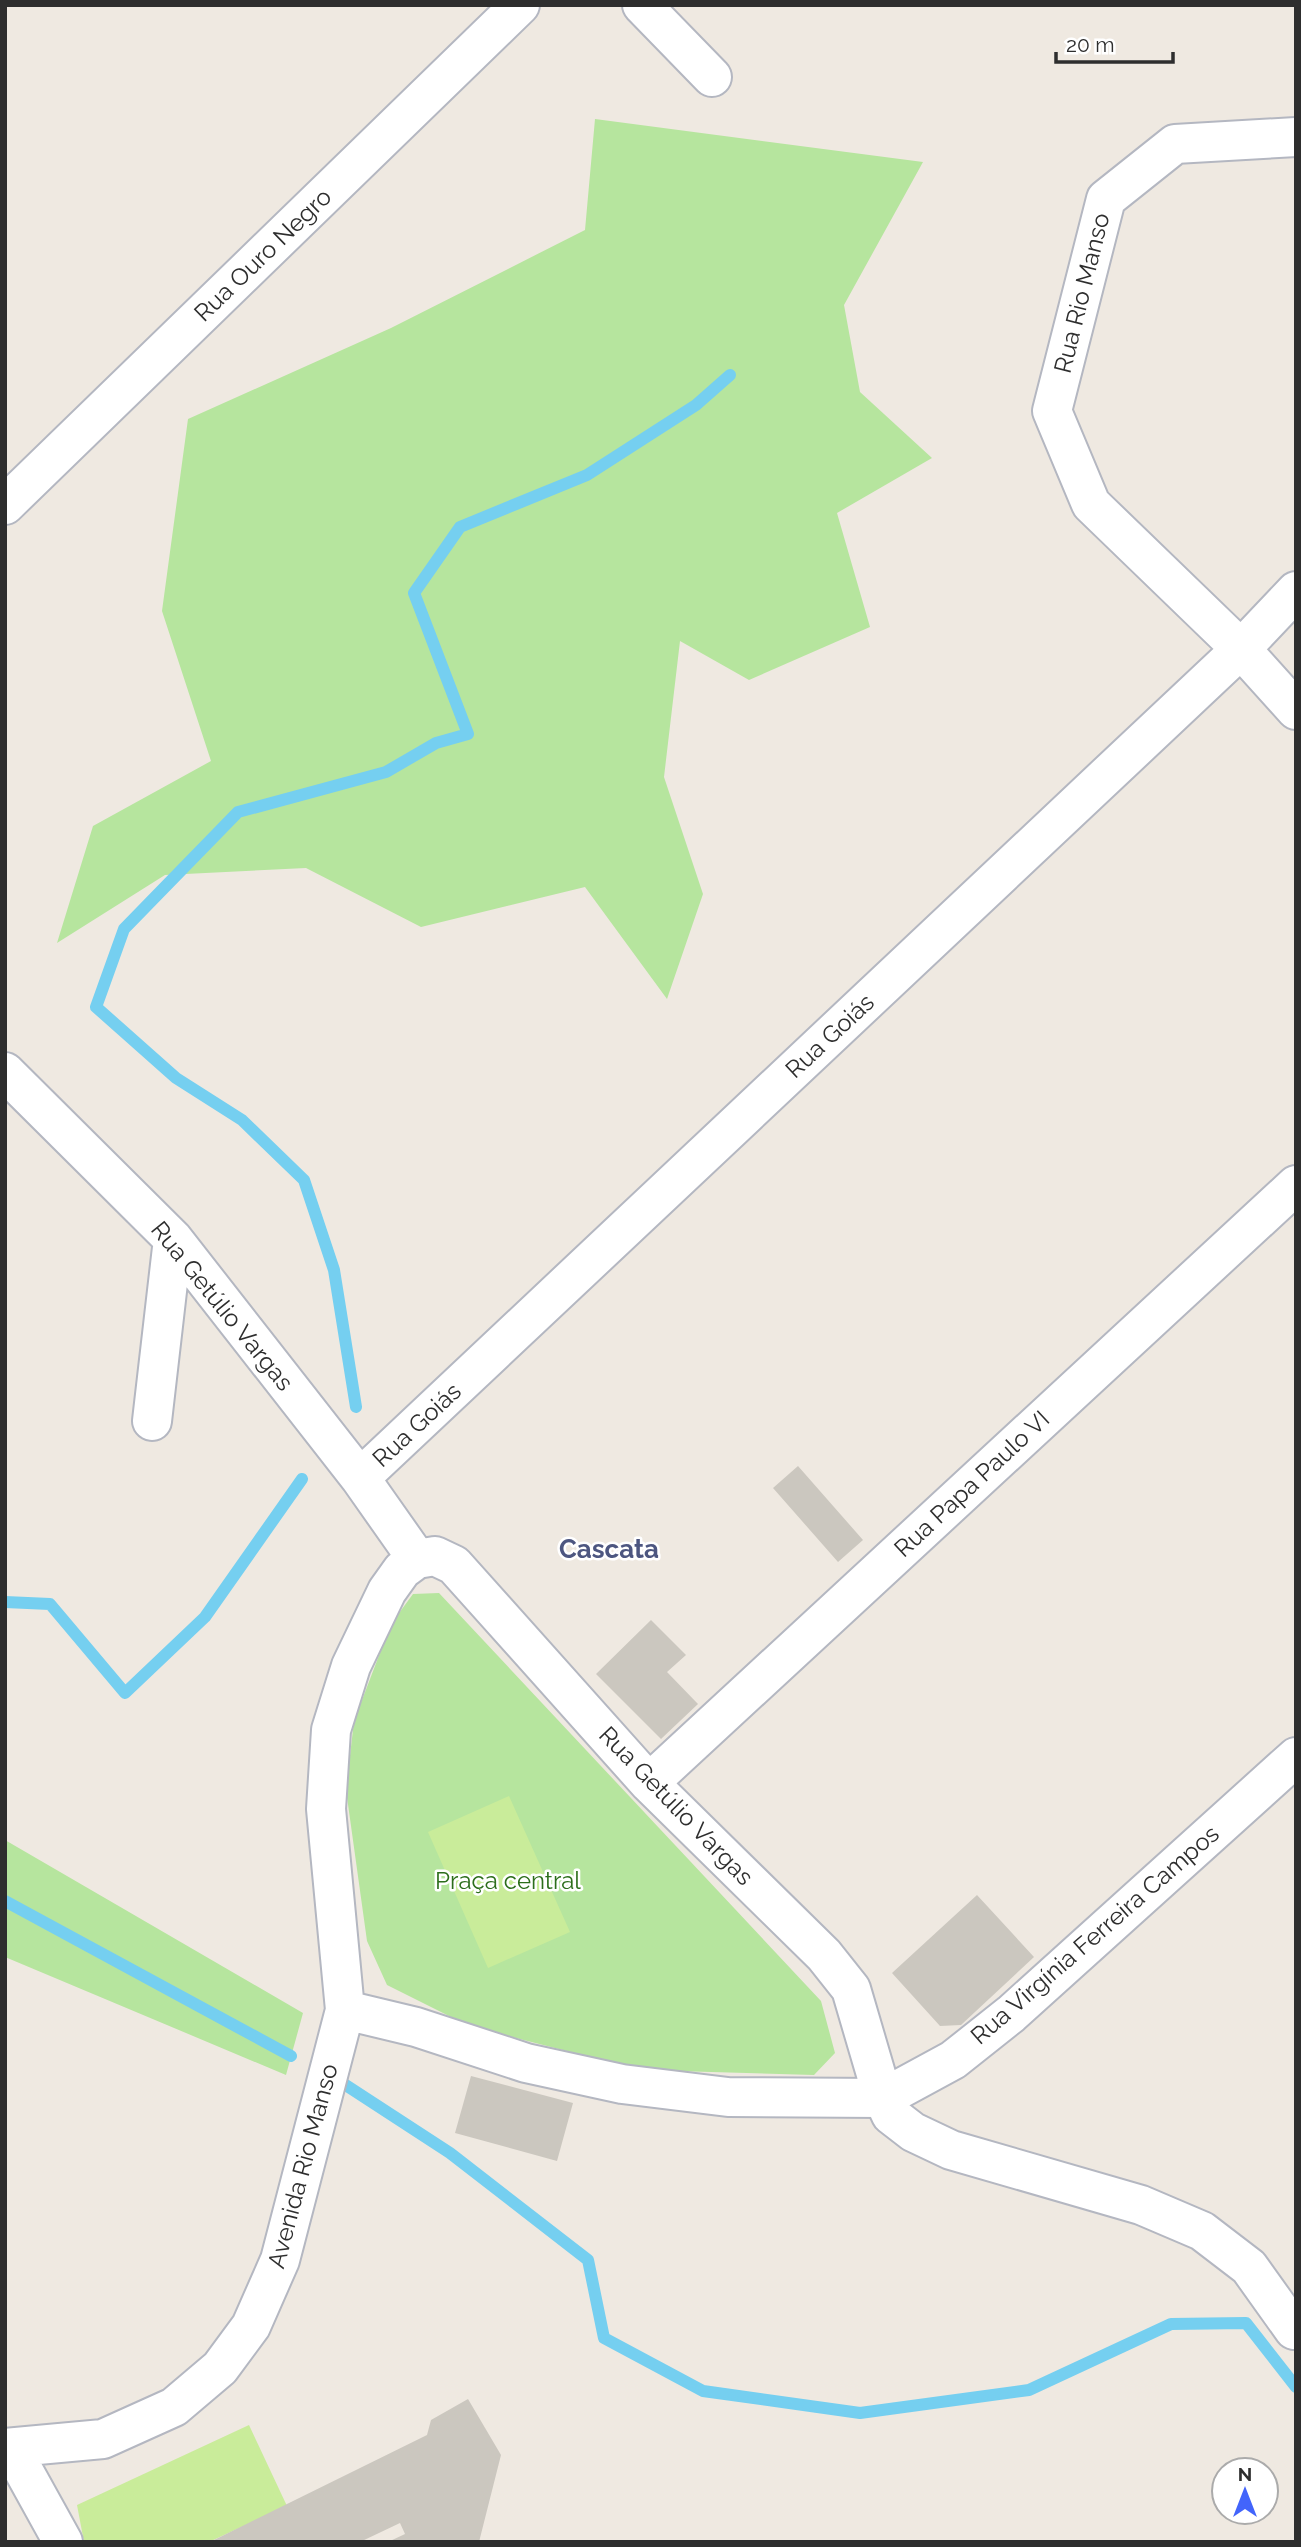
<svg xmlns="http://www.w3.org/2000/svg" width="1301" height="2547" viewBox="0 0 1301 2547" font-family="Raleway,sans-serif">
<rect width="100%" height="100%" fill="#efe9e1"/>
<path fill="#b6e59e" d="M595,119L923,162L844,305L860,392L932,458L837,513L870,627L749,680L680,641L664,777L703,894L667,999L585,887L421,927L306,868L165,875L57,943L93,826L211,761L162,611L188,419L391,328L585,230Z
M439,1593L821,2001L835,2053L814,2075L641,2070L469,2026L387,1985L367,1941L346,1790L354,1721L391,1624L413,1594Z
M5,1840L303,2013L286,2075L5,1957Z"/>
<path fill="#c9ec9a" d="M509,1796L570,1932L488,1968L428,1832Z
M249,2425L287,2506L209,2542H84L77,2505Z"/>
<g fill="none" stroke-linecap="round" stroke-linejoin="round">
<path stroke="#75cff0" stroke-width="12" d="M356,1407L334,1270L304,1180L242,1120L176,1078L96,1007L124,929L238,812L386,772L436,743L468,734L414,593L460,527L587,475L696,405L730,375
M5,1602L50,1604L125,1693L205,1617L302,1479
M5,1901L291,2056
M341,2082L450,2153L588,2260L604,2338L703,2391L860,2413L1029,2390L1171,2324L1246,2323L1296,2387"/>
</g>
<path fill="#cbc7bf" d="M798,1466L863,1540L838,1562L773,1488Z
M651,1620L686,1655L667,1672L698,1704L661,1739L596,1674Z
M977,1895L1034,1957L961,2025L940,2026L892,1973Z
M471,2076L573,2103L557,2161L455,2133Z
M468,2399L501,2455L479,2542H388L405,2534L400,2523L360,2542H210L427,2435L431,2420Z"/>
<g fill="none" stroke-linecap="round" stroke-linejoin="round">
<defs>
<path id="street" d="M642,5L712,77
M1296,137L1175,144L1106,199L1052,411L1091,504L1241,649L1296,710
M5,505L520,5
M5,1072L173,1239L360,1478L417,1559
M152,1421L173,1239
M360,1478L1241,649L1296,591
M883,2098L891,2115L913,2132L951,2150L1141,2205L1202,2231L1249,2267L1294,2330"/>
<path id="secondary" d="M649,1783L1296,1185
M345,2010L416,2027L526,2063L622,2084L728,2097L883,2098L953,2060L1011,2014L1296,1757
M5,2448L103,2439L174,2407L220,2368L251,2326L280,2260L345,2010L326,1809L331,1730L351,1666L387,1591L402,1570L417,1559L435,1556L454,1565L649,1783L824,1955L851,1989L883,2098
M11,2448L63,2542"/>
</defs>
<use href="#street" stroke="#b4b7c1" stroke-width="42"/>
<use href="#secondary" stroke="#b4b7c1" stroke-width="42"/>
<use href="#street" stroke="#fff" stroke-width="38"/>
<use href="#secondary" stroke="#fff" stroke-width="38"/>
</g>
<g text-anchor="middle" stroke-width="5" stroke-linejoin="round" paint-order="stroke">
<g font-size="24" fill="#2e2e2e" stroke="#fff">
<text transform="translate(263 255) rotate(-44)" y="8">Rua Ouro Negro</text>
<text transform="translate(1082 293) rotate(-76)" y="8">Rua Rio Manso</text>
<text transform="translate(830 1036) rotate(-43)" y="8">Rua Goiás</text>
<text transform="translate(222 1306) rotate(51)" y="8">Rua Getúlio Vargas</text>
<text transform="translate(417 1425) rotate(-43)" y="8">Rua Goiás</text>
<text transform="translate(972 1484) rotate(-43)" y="8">Rua Papa Paulo VI</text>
<text transform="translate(676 1806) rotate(46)" y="8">Rua Getúlio Vargas</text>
<text transform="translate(1095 1935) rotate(-41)" y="8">Rua Virgínia Ferreira Campos</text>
<text transform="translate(303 2166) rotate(-75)" y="8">Avenida Rio Manso</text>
</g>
<g font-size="24" fill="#2c6e1b" stroke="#fff">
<text x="508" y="1889">Praça central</text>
</g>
<g font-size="26" font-weight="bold" fill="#4d5680" stroke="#fff">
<text x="609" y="1558">Cascata</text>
</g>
</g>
<rect width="1301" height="2547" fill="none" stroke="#2e2e2e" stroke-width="14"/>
<g transform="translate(1245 2491)"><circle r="33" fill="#ffffff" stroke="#ababab" stroke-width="2"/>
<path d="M0-5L12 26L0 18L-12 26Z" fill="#4264fb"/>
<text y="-10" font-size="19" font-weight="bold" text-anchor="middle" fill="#2e2e2e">N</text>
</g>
<path d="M1056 52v10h117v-10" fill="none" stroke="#2e2e2e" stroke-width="3.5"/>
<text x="1066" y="52" font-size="21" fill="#2e2e2e" stroke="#ffffff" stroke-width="5" paint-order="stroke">20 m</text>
</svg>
